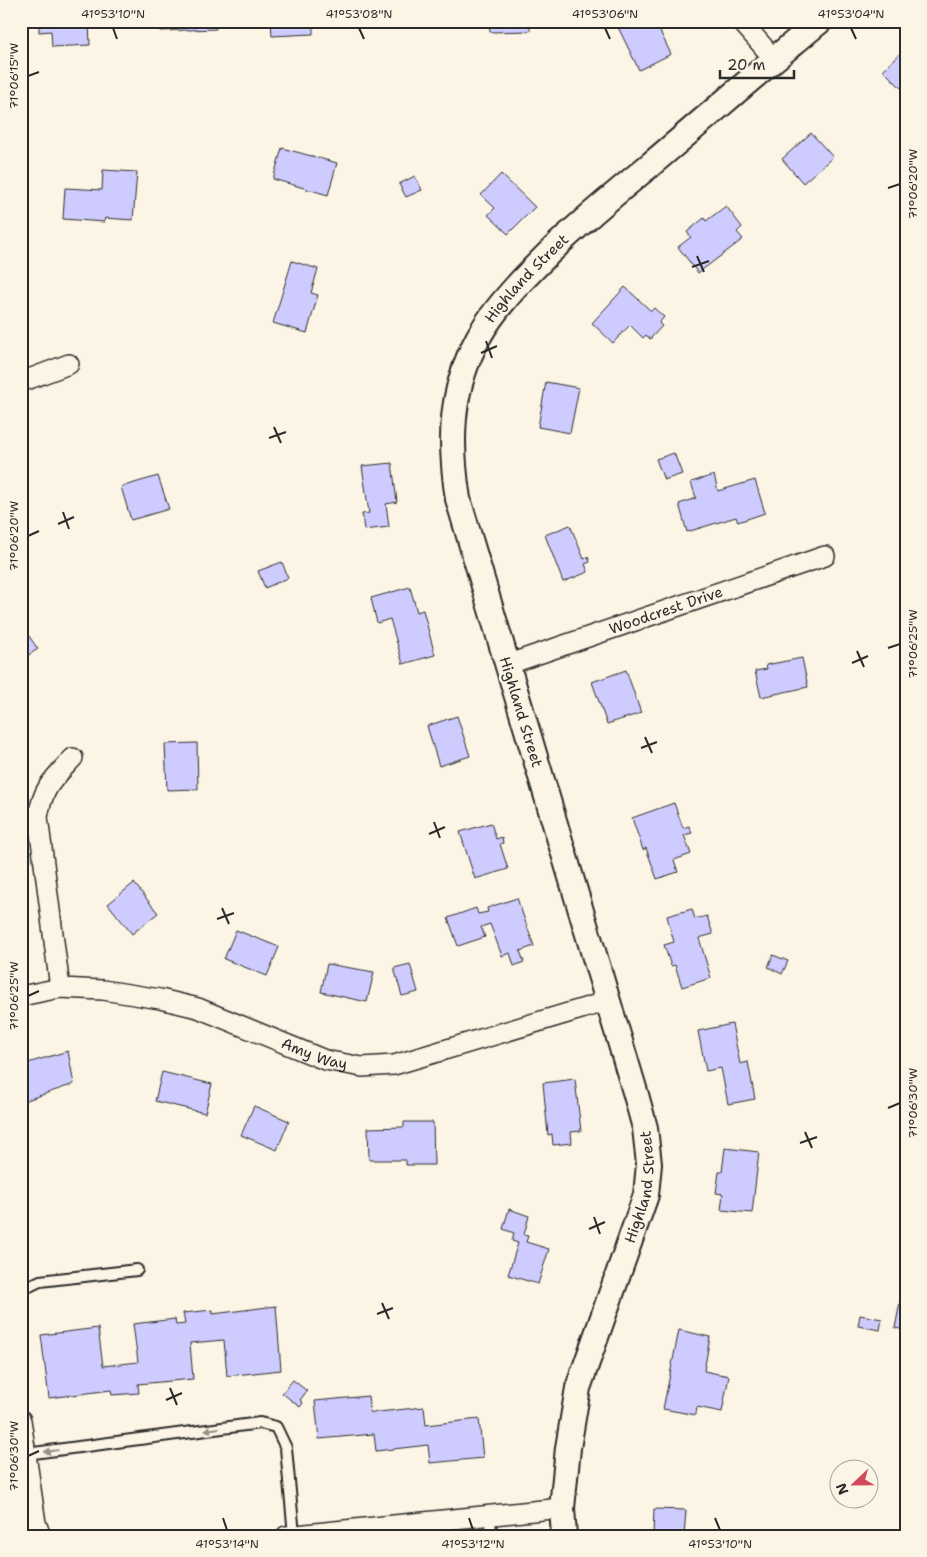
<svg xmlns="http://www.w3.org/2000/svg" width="927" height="1557" viewBox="0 0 927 1557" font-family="'Shantell Sans',sans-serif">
<rect width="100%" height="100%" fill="#fcf5e5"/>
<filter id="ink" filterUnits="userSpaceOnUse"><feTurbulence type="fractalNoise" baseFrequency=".02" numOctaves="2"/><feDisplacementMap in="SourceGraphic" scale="10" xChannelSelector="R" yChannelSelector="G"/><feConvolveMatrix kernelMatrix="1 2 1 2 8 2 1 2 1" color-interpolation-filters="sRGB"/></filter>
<g filter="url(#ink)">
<path fill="#ceccff" stroke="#2b2b2b" d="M39,21H89L90,45L52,47L51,31L39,32Z
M160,21H216V29L160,31Z
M271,21H313V34L272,36Z
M384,21H441V24L384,27Z
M489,21H530V31L490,32Z
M615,21H655L671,54L639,70Z
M906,48V91L905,92L883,70Z
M811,133L833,157L803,183L782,159Z
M282,148L337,163L328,195L273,179Z
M103,170L137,172L133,220L105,218L104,222L63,219L65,188L102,190Z
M501,174L535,207L508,234L488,215L495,208L481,195Z
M415,176L422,190L406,197L399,184Z
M726,206L742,227L737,232L743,239L698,273L678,247L691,237L687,232L704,218L706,221Z
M292,261L318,269L311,293L318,295L307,333L273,323Z
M625,287L651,311L654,308L664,317L659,323L662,326L650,339L646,335L643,338L630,325L613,343L592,323Z
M546,382L579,388L570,433L538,427Z
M674,453L682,474L664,480L656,459Z
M392,463L397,502L386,504L389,527L364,530L362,514L369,513L362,466Z
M714,475L718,491L755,480L765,513L738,522L736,517L687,532L679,504L696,498L691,482Z
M158,476L169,509L131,520L121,487Z
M570,525L584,559L588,557L590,562L585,564L588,572L563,582L545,535Z
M282,562L288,578L265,588L258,571Z
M410,587L417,612L423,610L435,655L403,664L390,619L377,623L371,598Z
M21,625L38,649L21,660Z
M802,658L808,687L761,697L755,671L767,669L766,665Z
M626,670L641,713L607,724L592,682Z
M457,716L470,756L439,766L427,726Z
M197,743L198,789L167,790L165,744Z
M674,803L683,828L689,826L692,833L684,835L691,854L674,860L678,872L657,879L646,848L643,850L632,818Z
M491,823L496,839L502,837L503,843L500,844L508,869L475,879L460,832Z
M134,883L158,913L132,934L108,904Z
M517,898L534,946L520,951L524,962L514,966L510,953L502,956L490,924L481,927L485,937L458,946L448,918L476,908L478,914L488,912L487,908Z
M692,909L695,919L707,916L713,934L699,938L711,978L682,987L675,965L671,966L664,945L674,942L667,916Z
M236,930L279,947L267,976L224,959Z
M773,955L788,961L782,974L768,967Z
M327,964L374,972L367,1002L321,992Z
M410,964L418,992L402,996L394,968Z
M732,1024L740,1064L748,1062L755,1099L728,1104L721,1068L706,1071L698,1031Z
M68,1051L74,1084L21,1102V1065Z
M162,1072L212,1084L205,1113L155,1101Z
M575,1079L581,1131L571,1132L572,1143L553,1145L552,1134L548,1135L543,1083Z
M254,1106L289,1121L277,1150L241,1135Z
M404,1122H433L434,1165H406V1160H369L368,1128L404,1127Z
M725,1148L759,1152L752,1213L721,1210L723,1194L716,1193L719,1172H722Z
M509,1209L529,1216L524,1235L528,1236L526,1242L549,1249L538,1284L508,1275L518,1243L512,1241L514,1233L503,1229Z
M901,1297L906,1298V1330L895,1328Z
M276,1306L281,1370L227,1376L224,1340L190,1343L193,1379L138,1384L139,1393L112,1395L111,1390L49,1398L41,1335L98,1328L103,1366L138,1362L133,1324L175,1319L176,1325L185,1324L183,1313L213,1310V1314Z
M860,1315L882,1319L880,1330L858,1326Z
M679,1330L710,1337L704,1371L729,1376L722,1412L697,1407L696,1415L663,1409Z
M293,1380L307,1391L300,1400L303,1403L300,1407L282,1393Z
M368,1396L370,1413L424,1407L426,1425L479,1419L483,1458L430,1463L428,1445L376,1451L374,1434L319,1439L315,1401Z
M654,1509L686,1510L684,1536H653Z"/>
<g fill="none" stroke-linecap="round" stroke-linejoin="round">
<defs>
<path id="service" d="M21,1290L40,1281L137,1270
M26,1454L260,1423L276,1427L286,1448L294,1535
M490,1515L491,1536"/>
<g id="minor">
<path d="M741,21L774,59"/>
<path d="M21,382L69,364"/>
<path id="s1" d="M506,665L825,556"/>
<path d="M60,988L38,817C43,787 53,779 73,758"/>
<path id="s2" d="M21,996L60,988L103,990L160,999L198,1008L325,1060L362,1067L394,1065L608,1001"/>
<path d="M21,1420L36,1523L41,1536"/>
<path d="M286,1536L562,1508"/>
</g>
<g id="tertiary">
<path id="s3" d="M564,1536L562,1508L568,1448L578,1388L646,1195L649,1164L645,1128L636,1095L458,499C449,441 450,391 478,338C492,312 514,288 535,267C571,230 610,198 650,165C707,117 763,68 820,21"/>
</g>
</defs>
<use href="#service" stroke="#2b2b2b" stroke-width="14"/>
<use href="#minor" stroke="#2b2b2b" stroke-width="22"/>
<use href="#tertiary" stroke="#2b2b2b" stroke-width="28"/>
<use href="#service" stroke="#fcf5e5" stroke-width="10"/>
<use href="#minor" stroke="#fcf5e5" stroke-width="19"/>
<use href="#tertiary" stroke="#fcf5e5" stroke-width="24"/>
</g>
<defs><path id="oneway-solid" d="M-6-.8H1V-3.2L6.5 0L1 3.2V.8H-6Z" transform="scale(1.25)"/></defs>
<g fill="#949088">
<use href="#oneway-solid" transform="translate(212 1429) rotate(172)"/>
<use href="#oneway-solid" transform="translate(51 1451) rotate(172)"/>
</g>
</g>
<path fill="none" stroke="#2b2b2b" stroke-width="2" d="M113,28L117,39M359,28L364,39M605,28L610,39M851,28L856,39M28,76L39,72M888,188L900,184M697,256L704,272M692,267L709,261M486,341L492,358M481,353L497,346M274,427L281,443M269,438L286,432M63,512L69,529M58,524L74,517M28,536L39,531M888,648L900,644M857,651L864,667M852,663L868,656M645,737L652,753M641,748L657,742M434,822L440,838M429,834L445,827M222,908L229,924M217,919L234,913M28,996L39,991M888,1108L900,1103M805,1132L812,1148M800,1143L817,1137M594,1217L600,1234M589,1229L605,1222M382,1303L389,1319M377,1314L393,1308M170,1388L177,1405M166,1400L182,1393M28,1456L39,1451M223,1518L227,1530M469,1518L473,1530M715,1518L720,1530"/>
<g text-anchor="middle" stroke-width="5" stroke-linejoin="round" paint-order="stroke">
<g font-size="15" fill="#2b2b2b" stroke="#fcf5e5">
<text dy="5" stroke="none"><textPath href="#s3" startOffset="1320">Highland Street</textPath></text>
<text dy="5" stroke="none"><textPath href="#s1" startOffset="169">Woodcrest Drive</textPath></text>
<text transform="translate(521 712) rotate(73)" y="5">Highland Street</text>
<text dy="5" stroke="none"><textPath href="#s2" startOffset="305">Amy Way</textPath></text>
<text dy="5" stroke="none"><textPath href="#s3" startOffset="361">Highland Street</textPath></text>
</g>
</g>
<rect width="927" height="1557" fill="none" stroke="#fcf5e5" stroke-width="55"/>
<g transform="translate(854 1484) rotate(248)"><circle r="24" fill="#fcf5e5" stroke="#a8a49b"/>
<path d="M0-4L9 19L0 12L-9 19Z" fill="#d1495b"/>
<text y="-8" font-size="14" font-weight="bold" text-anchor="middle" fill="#2b2b2b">N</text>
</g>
<path d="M720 70v8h74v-8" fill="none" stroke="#2b2b2b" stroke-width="2.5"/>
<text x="727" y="70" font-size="15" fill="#2b2b2b" stroke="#fcf5e5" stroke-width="4" paint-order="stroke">20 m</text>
<rect x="28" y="28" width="872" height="1502" fill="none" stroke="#2b2b2b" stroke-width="2"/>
<g font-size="12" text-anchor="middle" fill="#2b2b2b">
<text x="113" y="18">41°53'10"N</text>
<text x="359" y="18">41°53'08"N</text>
<text x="605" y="18">41°53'06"N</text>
<text x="851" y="18">41°53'04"N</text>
<text transform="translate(14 76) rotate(-90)" y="4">71°06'15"W</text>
<text transform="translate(913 184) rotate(-90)" y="4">71°06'20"W</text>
<text transform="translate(14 536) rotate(-90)" y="4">71°06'20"W</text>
<text transform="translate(913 644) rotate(-90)" y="4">71°06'25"W</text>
<text transform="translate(14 996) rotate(-90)" y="4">71°06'25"W</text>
<text transform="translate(913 1103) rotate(-90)" y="4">71°06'30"W</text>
<text transform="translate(14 1456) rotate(-90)" y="4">71°06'30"W</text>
<text x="227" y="1548">41°53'14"N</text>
<text x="473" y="1548">41°53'12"N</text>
<text x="720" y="1548">41°53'10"N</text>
</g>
</svg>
